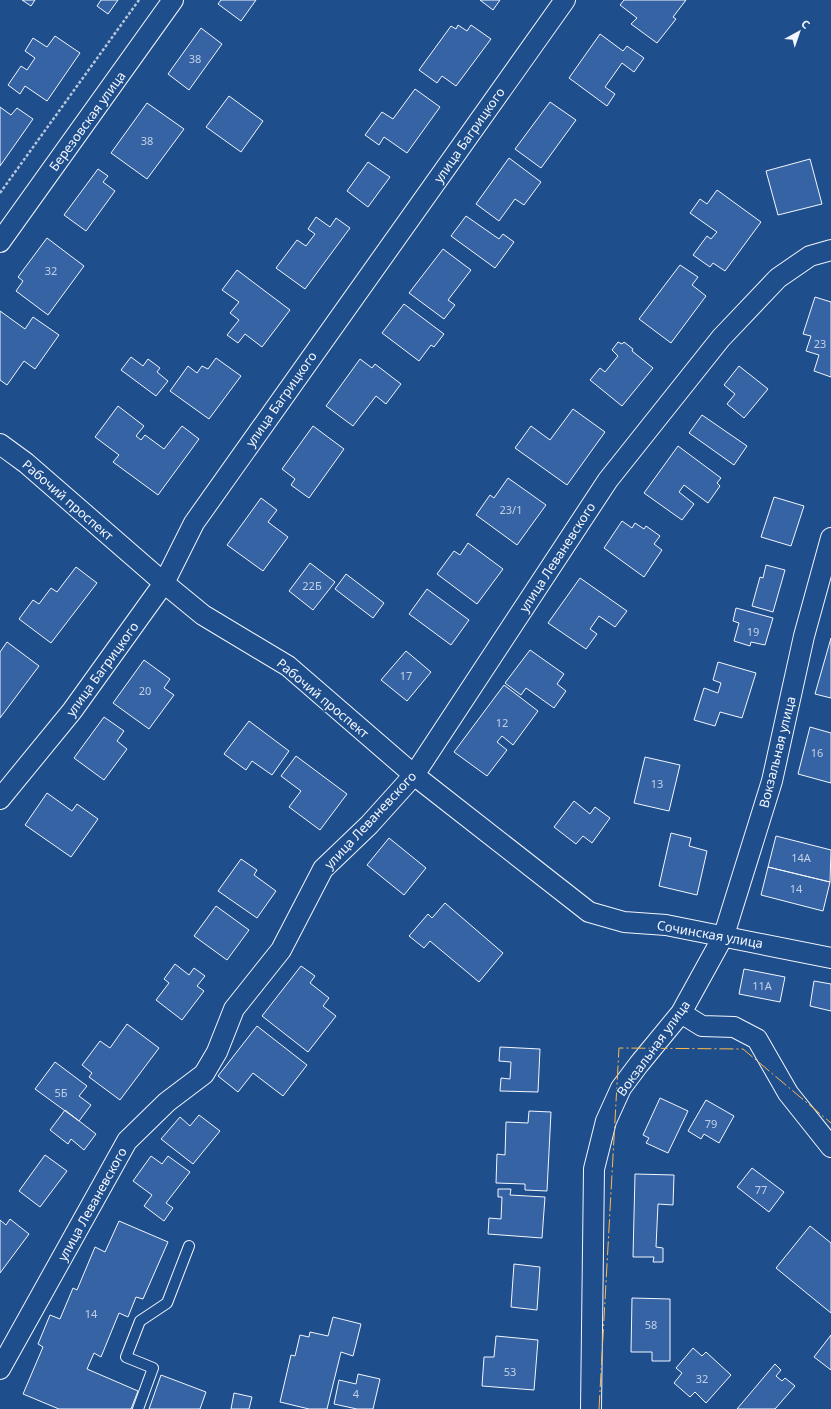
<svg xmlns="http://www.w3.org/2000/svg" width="831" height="1409" viewBox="0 0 831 1409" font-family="'Noto Sans',sans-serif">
<rect width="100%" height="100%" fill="#1f4e8c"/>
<path fill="#3563a3" stroke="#f2f6ff" d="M22,0H35L31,6Z
M101,0H118L108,14L97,6Z
M221,0H256L241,21L218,4Z
M480,0H500L493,10Z
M624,0H686L673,17L676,19L657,43L631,24L637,18L620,5Z
M458,25L467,31L471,25L491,39L456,86L442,76L437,83L419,70L451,26L456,29Z
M201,28L222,44L189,90L168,74Z
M600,34L623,51L627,46L644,58L634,72L622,63L605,87L615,94L607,106L569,78Z
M55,36L80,53L47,101L25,86L20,94L8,85L21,66L27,70L35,58L25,51L33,38L47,47Z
M415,89L440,107L407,153L384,137L379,145L365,135L382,112L393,119Z
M229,96L263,121L241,152L206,127Z
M550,102L576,120L541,168L515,149Z
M147,103L184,129L147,179L111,153Z
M0,107L11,115L17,108L33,119L0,166Z
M509,158L541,182L524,205L515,199L499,221L476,204Z
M810,159L822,204L778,215L766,171Z
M368,162L390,177L368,207L347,191Z
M98,169L108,176L103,182L115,191L86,231L64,215Z
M717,190L761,222L725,271L713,263L710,267L693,255L707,236L711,239L717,232L690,213L700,199L707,204Z
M466,216L499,239L503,234L514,242L495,268L451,236Z
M316,217L330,227L336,218L350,228L305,289L276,268L297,240L306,246L315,234L308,229Z
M47,238L84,266L48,315L16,291L23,281L18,277Z
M443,249L471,270L448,300L455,305L444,319L409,293Z
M680,265L698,277L692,285L706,296L671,343L639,319Z
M237,270L290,310L262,347L245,334L238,343L227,335L239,320L230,313L239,302L222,290Z
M815,297L831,302V377L814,371L819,355L806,351L811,336L803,334Z
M404,304L444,334L434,347L431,345L419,361L382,333Z
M0,311L25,329L33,317L59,335L35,369L24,361L7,385L0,380Z
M618,342L622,344L624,342L633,349L632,351L653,368L622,406L590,380L600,368L605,372L618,356L612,350Z
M131,357L143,366L148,359L160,368L157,372L168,381L156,396L121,370Z
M216,358L241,376L209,419L170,391L188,366L197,373L202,366L208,369Z
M360,359L372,368L375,364L401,384L386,404L376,396L353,426L326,406Z
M739,366L768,389L744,418L727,404L735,394L724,385Z
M118,406L144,426L136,436L141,440L145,435L164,449L182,426L199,439L158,495L113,462L119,455L95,437Z
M573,409L605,432L567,485L515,448L531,426L550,440Z
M702,415L747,446L734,465L689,433Z
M313,426L344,449L309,498L291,485L295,479L282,469Z
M678,446L721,478L717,483L720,486L708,503L684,485L679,492L694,504L682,520L644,493Z
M508,478L546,505L517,545L476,515L490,495L494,498Z
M774,497L804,506L791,546L761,537Z
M261,498L277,510L268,522L288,537L263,571L227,545Z
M622,521L632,528L635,523L644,529L646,526L660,536L654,544L662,550L644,577L604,548Z
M468,543L503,569L477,604L437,574L454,551L460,555Z
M310,563L335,582L313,610L289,591Z
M766,565L785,570L773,612L752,606L760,577L763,578Z
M76,567L97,583L51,643L19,619L33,600L39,604L51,588L57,592Z
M346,574L384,603L373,618L335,589Z
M580,578L627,611L615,627L599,616L590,629L597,634L586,649L548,623Z
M427,589L469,620L451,645L409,614Z
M736,608L773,618L765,645L751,642L750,646L734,641L739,623L733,621Z
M831,638V698L815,694Z
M7,642L39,666L0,718V652Z
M530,650L564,674L557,684L566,691L554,708L526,688L521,695L505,683Z
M406,651L431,672L407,701L381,680Z
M144,660L170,679L164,688L174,695L149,729L113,703Z
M718,662L756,673L742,718L720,712L715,726L694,720L704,688L718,693L721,683L713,680Z
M504,685L538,711L513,745L502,736L497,742L507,750L487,776L454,752Z
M104,717L124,731L117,741L127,749L104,780L74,758Z
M249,721L289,751L272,775L252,761L246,770L224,754Z
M810,727L831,733V783L798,774Z
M296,756L347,794L320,830L289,807L301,791L281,776Z
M645,757L680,765L669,811L634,803Z
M47,793L72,811L77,804L98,819L71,857L25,825Z
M574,801L590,814L595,807L610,818L592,843L583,836L576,844L554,827Z
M671,833L691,838L689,846L707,851L697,895L659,886Z
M776,836L831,850L830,882L768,867Z
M389,838L426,868L404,895L367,865Z
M241,859L257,870L254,875L276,891L257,918L218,891Z
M768,867L830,882L823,911L761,895Z
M445,903L503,953L479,982L430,941L424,948L409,936L428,914L432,918Z
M216,906L249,930L227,960L194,936Z
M175,964L189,975L194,968L205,976L197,986L204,991L182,1020L156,1000L169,983L164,979Z
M301,966L315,976L310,983L329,998L323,1006L336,1016L308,1052L262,1016Z
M744,969L785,977L780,1002L739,994Z
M814,981L831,984V1011L810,1006Z
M127,1024L159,1048L120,1100L89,1077L92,1073L82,1065L100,1041L110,1048Z
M257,1026L307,1065L283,1096L253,1073L238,1092L218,1076Z
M500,1047L540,1049L538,1092L500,1091L501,1078L510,1079L511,1062L499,1061Z
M55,1062L87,1086L79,1096L91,1105L79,1121L35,1089Z
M660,1098L688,1111L668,1153L646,1143L649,1138L643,1135Z
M706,1100L734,1116L719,1143L704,1134L701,1139L688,1131Z
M65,1110L96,1134L84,1150L71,1139L68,1144L50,1130Z
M529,1111L551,1112L547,1191L525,1190V1184L496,1183L497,1154L505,1155L506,1122L528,1123Z
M199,1115L220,1131L193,1164L161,1139L180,1117L190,1126Z
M45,1155L67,1171L40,1207L19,1191Z
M151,1156L162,1164L168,1156L190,1172L166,1203L173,1208L164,1221L144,1206L152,1195L133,1181Z
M752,1168L784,1192L769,1212L737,1187Z
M635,1174L674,1175L673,1205L658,1204L656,1247L663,1248V1262H653L654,1257H633Z
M498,1189H511L510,1195L545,1197L542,1238L488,1234L489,1218L501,1219L502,1197H498Z
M10,1219L29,1234L0,1273V1220L6,1225Z
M119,1221L168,1242L143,1299L136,1297L128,1317L119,1313L101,1357L94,1353L87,1369L138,1391L131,1409H59L23,1394L43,1347L38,1344L50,1315L60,1319L73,1288L77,1290L95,1247L105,1252Z
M810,1226L831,1243V1313L776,1268Z
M514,1264L540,1267L537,1310L511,1307Z
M632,1298L670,1299V1361H652V1352H631Z
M333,1317L361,1324L353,1356L341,1352L327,1409H309L280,1402L291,1355L295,1356L300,1335L309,1337L310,1332L328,1336Z
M831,1335V1370L814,1357Z
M496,1336L538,1340L534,1390L482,1386L484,1357H494Z
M693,1348L702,1356L706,1352L731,1375L706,1403L695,1392L690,1397L674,1383L682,1373L676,1368Z
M775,1364L781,1370L776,1376L782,1381L785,1378L795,1386L775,1409H737Z
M358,1374L380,1379L373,1409H357L334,1404L339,1380L356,1384Z
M161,1375L206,1392L200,1409H149Z
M234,1393L252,1397L249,1409H231Z"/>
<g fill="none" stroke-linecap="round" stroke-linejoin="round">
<defs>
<path id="service" d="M138,1409L153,1368L126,1357L140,1321L167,1303L189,1246"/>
<path id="minor" d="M0,242L173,0
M0,444L26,463L164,583L203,615L288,666L414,775L589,912L624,922L666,925L831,958
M0,799L72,711L164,583L194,523L565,0
M681,1013L702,1026L734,1027L757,1039L788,1093L831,1147
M0,1369L127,1141L167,1102L204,1074L217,1052L234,1009L281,950L323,869L369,825L414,775L608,480L721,338L778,278L810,256L831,250
M591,1409L594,1169L606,1121L621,1088L639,1064L681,1013L724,935L772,781L804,636L831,538"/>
</defs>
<use href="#service" stroke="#f2f6ff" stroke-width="12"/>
<use href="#minor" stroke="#f2f6ff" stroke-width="22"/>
<path stroke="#b3c4dc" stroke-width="2.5" stroke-dasharray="3 2" stroke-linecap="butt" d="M0,193L139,0"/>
<use href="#service" stroke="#1f4e8c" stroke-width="10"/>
<use href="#minor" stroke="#1f4e8c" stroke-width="20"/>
<path stroke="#ffb74d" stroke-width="1" stroke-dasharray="14 3 2 3" stroke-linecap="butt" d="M599,1409L619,1048L743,1049L831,1123"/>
</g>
<g text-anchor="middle" stroke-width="3" stroke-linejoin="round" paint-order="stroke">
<g font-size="11" fill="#c3d1e8">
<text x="195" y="63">38</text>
<text x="147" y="145">38</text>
<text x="51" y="275">32</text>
<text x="820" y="348">23</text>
<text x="511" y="514">23/1</text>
<text x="312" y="590">22Б</text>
<text x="753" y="636">19</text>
<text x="406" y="680">17</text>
<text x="145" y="695">20</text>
<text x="502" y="727">12</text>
<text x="817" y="757">16</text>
<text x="657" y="788">13</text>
<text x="801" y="862">14А</text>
<text x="796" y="893">14</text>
<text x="762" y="990">11А</text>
<text x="61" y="1097">5Б</text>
<text x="711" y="1128">79</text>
<text x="761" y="1194">77</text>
<text x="91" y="1318">14</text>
<text x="651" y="1329">58</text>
<text x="510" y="1376">53</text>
<text x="702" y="1383">32</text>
<text x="356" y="1398">4</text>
</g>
<g font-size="13" fill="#f2f6ff" stroke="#1f4e8c">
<text transform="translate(87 121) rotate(-54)" y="5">Березовская улица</text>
<text transform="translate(469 135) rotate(-55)" y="5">улица Багрицкого</text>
<text transform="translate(281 399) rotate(-55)" y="5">улица Багрицкого</text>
<text transform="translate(68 500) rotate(41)" y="5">Рабочий проспект</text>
<text transform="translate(557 557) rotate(-57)" y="5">улица Леваневского</text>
<text transform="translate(102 669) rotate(-54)" y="5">улица Багрицкого</text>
<text transform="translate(323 698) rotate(40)" y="5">Рабочий проспект</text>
<text transform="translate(777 752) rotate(-76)" y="5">Вокзальная улица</text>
<text transform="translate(370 820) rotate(-47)" y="5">улица Леваневского</text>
<text transform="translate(710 934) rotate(10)" y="5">Сочинская улица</text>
<text transform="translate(653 1048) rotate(-54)" y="5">Вокзальная улица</text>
<text transform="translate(92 1204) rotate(-61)" y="5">улица Леваневского</text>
</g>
</g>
<g transform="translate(799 32) rotate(40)" stroke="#1f4e8c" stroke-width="3" paint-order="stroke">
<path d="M0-3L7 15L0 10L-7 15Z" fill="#f2f6ff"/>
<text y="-6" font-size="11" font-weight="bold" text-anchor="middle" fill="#f2f6ff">С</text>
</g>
</svg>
